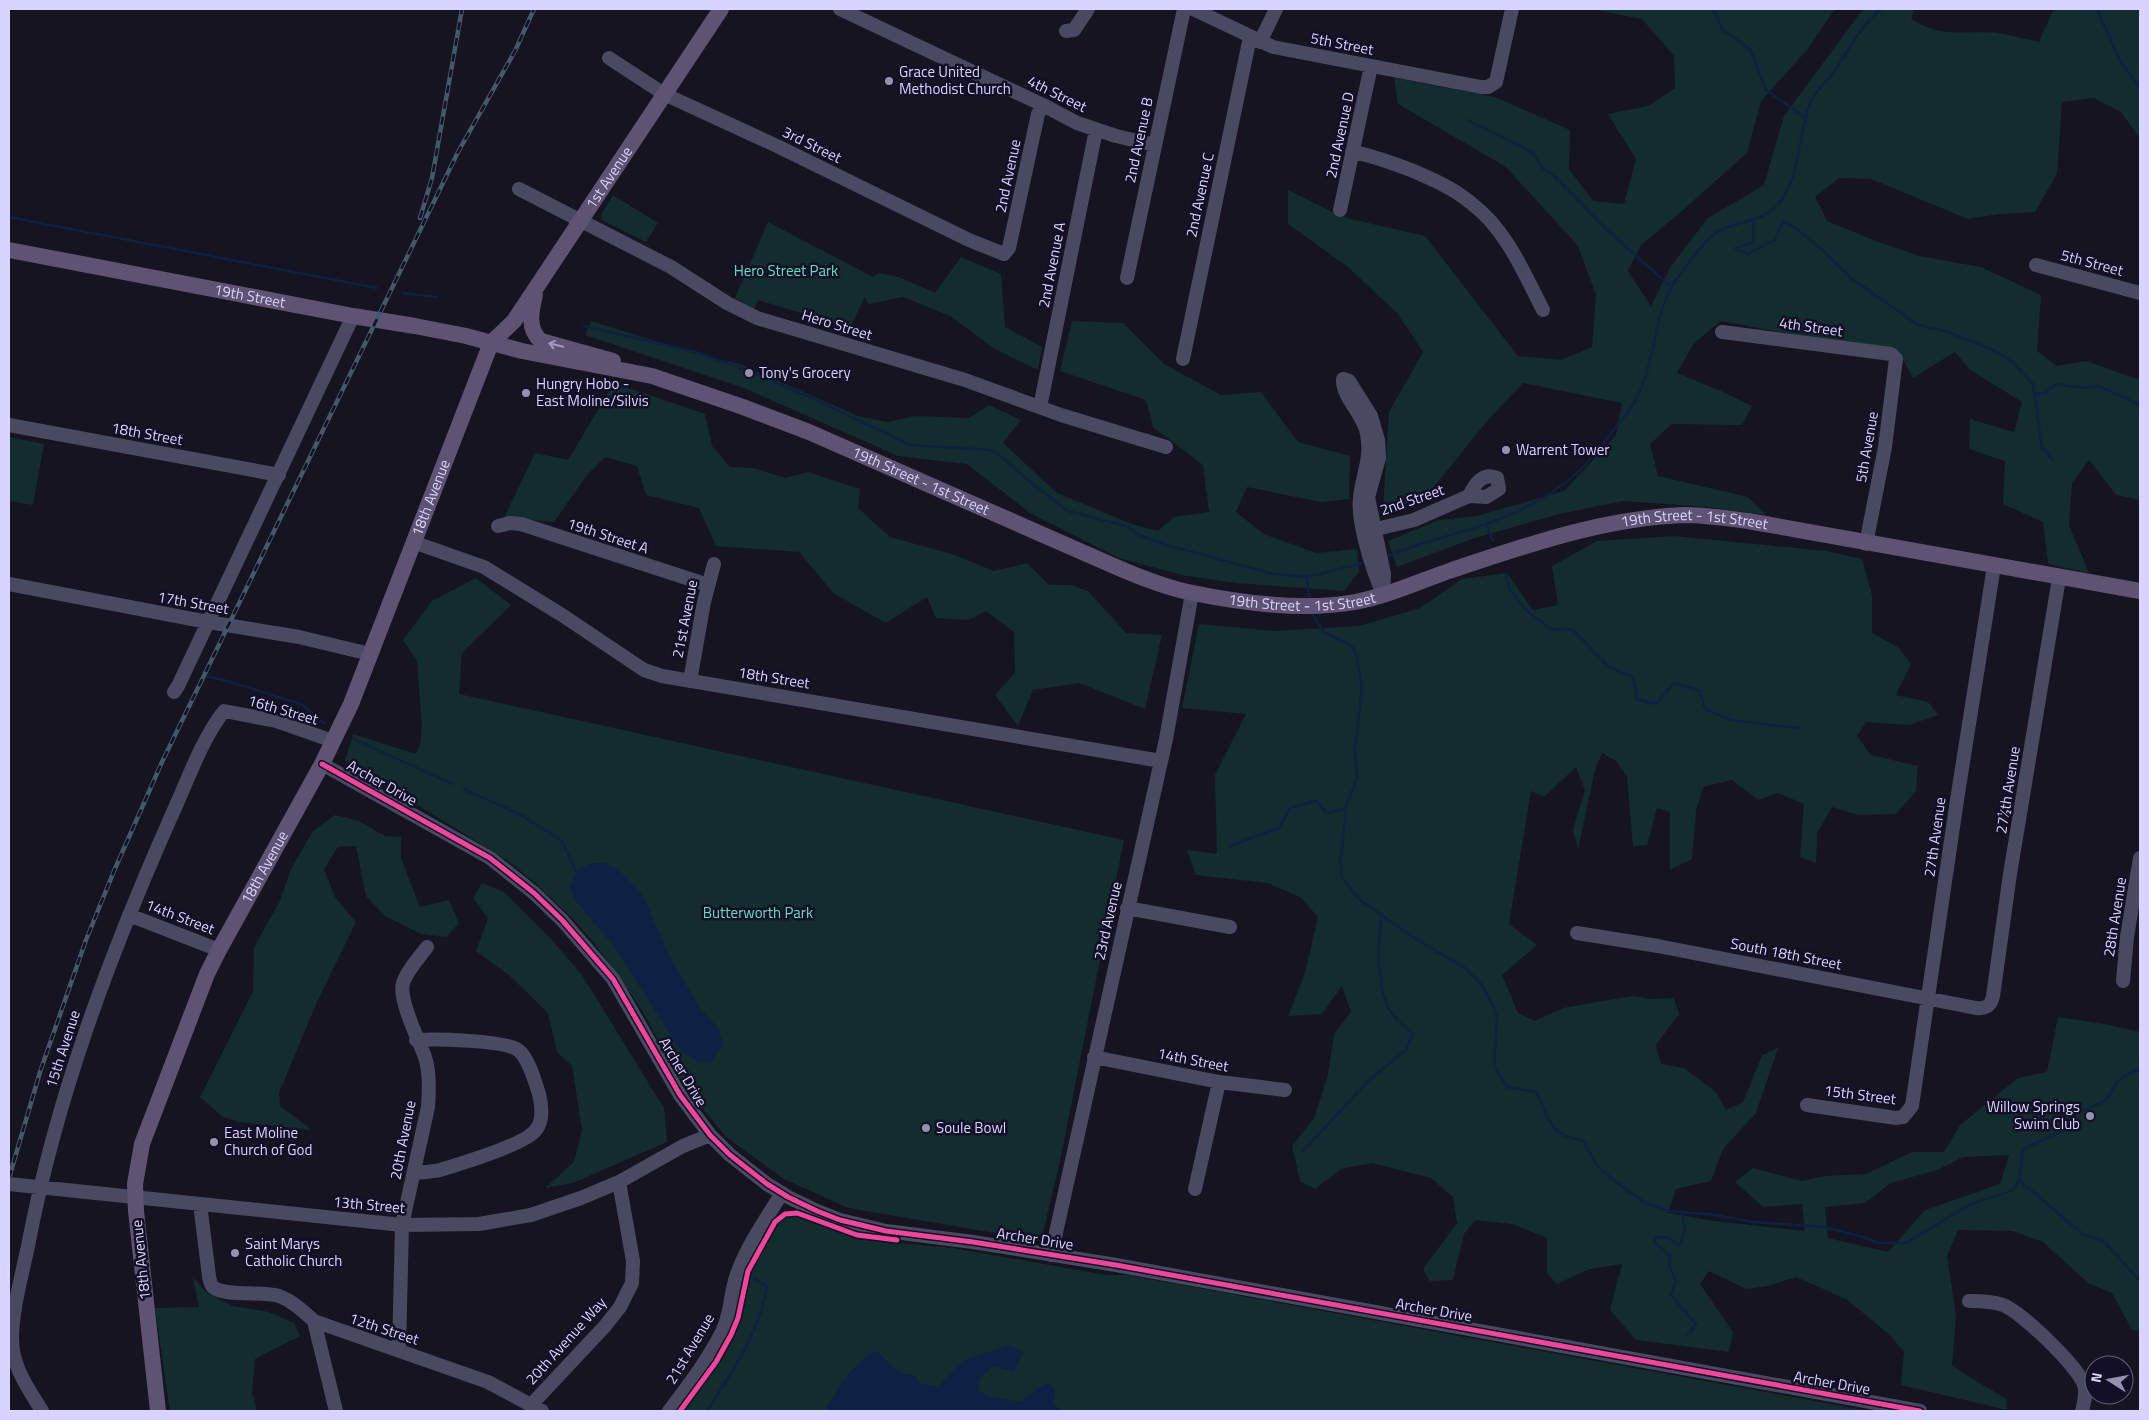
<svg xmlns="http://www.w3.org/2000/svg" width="2149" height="1420" viewBox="0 0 2149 1420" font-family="'Titillium Web',sans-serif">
<rect width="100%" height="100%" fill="#161421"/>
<path fill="#132c2d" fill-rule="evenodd" d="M1598,9H1835L1807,50L1761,101L1747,153L1683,210L1641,245L1628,271L1651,306L1671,266L1708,218L1764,185L1784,116L1863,9H1915L1911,19C1944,39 1962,30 1997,33C2011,35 2025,39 2039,42L2053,10L2140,9V139L2121,112L2094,98L2062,102L2057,174L2035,212L1999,214L1968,219L1871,179L1839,178L1815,197L1827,221L1876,241L1919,256L1981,267L2041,295L2037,351L2057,366L2086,361L2140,380V500L2116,495L2089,460L2072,483L2069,525L2089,573L2048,564L2043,522L2003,504L2005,461L1969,449L1970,419L2014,432L2022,402L1969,369L1955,352L1913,378L1900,354L1721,321L1694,343L1677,373L1721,391L1752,406L1742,425L1672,424L1650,444L1658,476L1748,497L1766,515L1707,507L1623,501L1559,514L1472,539L1397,567L1388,541L1439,520L1477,516L1564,491L1616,435L1622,403L1523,383L1487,421L1422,502L1383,509L1389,412L1423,352L1397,313L1348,267L1288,224V190L1342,217L1425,236L1518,356L1561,360L1592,347L1596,295L1578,246L1506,167L1398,104L1394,78L1495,97L1570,130L1569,169L1593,201L1624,204L1636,159L1608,114L1648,106L1675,88L1674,56L1642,19L1601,11Z
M613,195L658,223L646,242L602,220V213Z
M768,222L873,277L879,273L899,277L935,293L961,257L1001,274L1005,327L1042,347L1038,370L995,349L950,316L903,297L868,304L865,297L846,336L845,326L758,300L754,310L735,298Z
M591,321L694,353L742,365L858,416L887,422L916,416L969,418L989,405L1021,420L1003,443L1057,493L1132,524L1158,531L1174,517L1209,512L1203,465L1153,427L1146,400L1060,371L1072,321L1123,323L1164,364L1221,395L1261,392L1298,442L1350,456L1349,499L1321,502L1247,487L1236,512L1264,534L1316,553L1357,549L1359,572L1344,591L1237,583L1186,576L1119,558L1030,513L967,464L898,456L744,388L585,335Z
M614,383L705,414L712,446L730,467L753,468L786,478L808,472L860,489L858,508L890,537L952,554L994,571L1027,563L1049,585H1071L1088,591L1126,633L1162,635L1145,709L1079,683L1033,690L1018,726L995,695L1015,673L1014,632L986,611L968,620L936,618L927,597L886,623L833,593L799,552L716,546L699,508L646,495L637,466L605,457L587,475L554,522L504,518L535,453L568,460Z
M9,437L44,444L33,505L9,501Z
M1674,536L1827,551L1862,559L1872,595V633L1899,648L1911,664L1896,695L1928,702L1938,715L1909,725L1866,722L1857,736L1871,755L1918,766L1916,791L1896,814L1859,815L1832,807L1817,833L1816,863L1800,857L1804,804L1778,793L1758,800L1732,780L1703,787L1696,811L1692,859L1670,870V812L1657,808L1647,845L1633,846L1627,777L1616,761L1602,753L1595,770L1578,850L1573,829L1585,790L1576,767L1544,797L1531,791L1509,924L1537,945L1502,975L1518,1013L1535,1021L1563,1008L1632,996L1653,999L1674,998L1679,1014L1656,1045L1661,1064L1684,1068L1716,1092L1726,1110L1743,1102L1762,1055L1778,1048L1756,1113L1723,1149L1711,1181L1676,1189L1668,1213L1714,1221L1805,1231L1802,1204L1763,1207L1735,1182L1753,1168L1802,1181L1825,1176L1866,1174L1912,1152H1944L1960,1125L2018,1078L2047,1072L2058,1017L2105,1024L2140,1032V1331L2132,1330L2112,1293L2088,1283L2043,1242L2013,1231L1958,1230L1947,1256L1956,1315L1952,1366L2006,1399L2007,1410L1901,1385L1904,1352L1890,1335L1846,1299L1796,1277L1768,1286L1746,1289L1709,1271L1700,1284L1733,1332L1729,1352L1636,1340L1610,1310L1622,1264L1589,1269L1557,1284L1547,1273V1238L1512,1224L1475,1220L1464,1234L1453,1280L1430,1281L1423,1269L1457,1223L1453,1197L1431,1178L1372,1163L1341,1169L1315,1189L1300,1181L1292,1146L1314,1118L1328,1075L1334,1034L1351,1012L1342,986L1322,1014L1288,1016L1305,973L1318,917L1300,897L1268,883L1196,875L1187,850L1217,854L1215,775L1246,714L1182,708L1199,624L1275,631L1359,626L1420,608L1462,579L1507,573L1533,610L1558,605L1552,566L1597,541ZM2009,1155L2000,1184L1925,1210L1888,1252L1828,1238L1825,1207L1865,1203L1891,1183L1937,1170L1963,1157Z
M476,578L511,605L462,653L459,694L1124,840L1060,1161L1041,1241L848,1208L784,1179L726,1137L682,1083L640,1007L595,944L572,918L533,881L508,861L345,760L353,734L416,754L420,744L422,727L417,661L403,640L432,601Z
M335,815L359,821L385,836L401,837V858L420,907L449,900L459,923L446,937L421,934L385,916L366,896L356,846L338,847L324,869L335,897L356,922L317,1002L279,1093L280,1106L312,1130L239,1122L223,1117L200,1097L253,991L254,947L279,903L291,869L313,831Z
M482,883L504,892L552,940L582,975L664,1108L667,1142L573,1183L545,1188L574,1162L582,1130L572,1066L557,1052L548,1013L510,976L476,951L488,918L473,898Z
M784,1209L839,1232L866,1240L953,1248L1106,1275H1127L1869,1411H675Z
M193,1277L207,1293L233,1306L269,1312L294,1323L300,1336L255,1359L252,1392L257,1411H170L155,1308L199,1307Z"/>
<path fill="#0d2144" d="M590,863H604L618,869L642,894L673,963L700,1008L718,1028L723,1044L712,1061L699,1062L682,1052L613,945L576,901L570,888L576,871Z
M1009,1345L1023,1352L1014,1371L993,1366L980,1378L978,1390L987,1396L1020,1402L1038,1388L1048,1383L1055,1389L1053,1404L1063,1411H825C835,1393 854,1361 874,1352L879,1353C891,1365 895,1374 914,1375L920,1383L937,1387L962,1361Z"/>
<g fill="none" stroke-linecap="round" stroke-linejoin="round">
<path stroke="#0d2144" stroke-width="2.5" d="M1713,9L1723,30L1750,49L1766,90L1806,118
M2097,9L2119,59L2140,88
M1467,120L1532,152L1543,169L1551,173L1606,229L1671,287
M9,217L377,288
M1754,220L1753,243L1735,248L1748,254L1775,240L1783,222L1794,227L1820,248L1852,279L1918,325L1945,331L1996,351L2012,362L2033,384L2042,447L2053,460
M403,293L437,297
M584,326L696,352L746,370L814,399L910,445L990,450L1002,457L1029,481L1068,511L1126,526L1139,535L1167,545L1274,574L1307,577L1367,562
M2035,394L2045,393L2056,384L2081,388L2099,386L2140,405
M1486,524L1493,541
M1384,558C1417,543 1452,536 1486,524C1522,512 1561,491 1587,463C1596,453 1604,442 1612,432C1619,422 1628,413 1634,403C1657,365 1651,313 1678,277C1686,266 1704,242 1714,234C1740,216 1769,227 1787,191C1800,164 1800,132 1810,103C1815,90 1826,83 1834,72C1849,50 1860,25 1882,9
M1505,574L1510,589L1527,611L1550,628L1573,630L1609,667L1633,677L1637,699L1656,704L1674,683L1700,691L1705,709L1731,720L1798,728
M1307,577L1309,600
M1311,613L1324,632L1349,644L1355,650L1362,688L1355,748L1357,779L1345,809V823L1340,862L1342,878L1360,900L1413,937L1465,968L1482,985L1494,1007L1497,1019L1494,1067L1507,1087L1536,1092C1543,1105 1548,1125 1560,1133C1566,1137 1576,1139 1583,1141L1596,1164L1612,1179L1645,1203L1669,1211L1716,1215L1752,1222L1824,1227L1863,1237L1879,1243H1906L1971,1204L2008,1192L2014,1188L2019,1180L2023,1150C2037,1141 2051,1137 2066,1129C2072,1107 2087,1112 2104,1101C2110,1097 2112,1090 2115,1085C2120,1079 2128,1074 2134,1070L2140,1071
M204,676L224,680L301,704L324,723
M354,739L452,784
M464,789L521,815L562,841L576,871
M1230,846L1279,828L1290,808L1316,801L1327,813L1344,809
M1302,1152L1371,1078L1406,1050L1413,1034C1407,1028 1399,1022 1393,1015C1375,993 1379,942 1381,915
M2019,1180L2084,1235L2103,1240L2140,1281
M1682,1212L1685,1227L1680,1245L1666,1237L1656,1236L1654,1242L1670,1256L1669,1265L1676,1281L1671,1295L1696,1324L1687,1336
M707,1411C733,1370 758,1336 767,1287L754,1278"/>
<path stroke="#4a4962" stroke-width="14" d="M840,9L1043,105L1077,123L1116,136L1155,145
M1193,9L1273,47L1481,87H1488L1496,82L1512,9
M1066,31L1074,30L1088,9
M1260,42L1276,9
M609,58L664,94L777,146L969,240L1004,254L1009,248L1038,114L1043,105
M1352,152C1372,155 1392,163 1411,170C1432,179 1453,188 1471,203C1506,229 1524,273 1543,310
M519,189L671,267L727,303L757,318L965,380L1061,415L1166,447
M1340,210L1371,66
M2036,265L2140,293
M1127,278L1184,9
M1722,332L1891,354L1896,359L1885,447L1866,544
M1183,359L1250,37
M1343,379L1349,381L1371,416L1378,440L1379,458L1368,497L1384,574L1383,594C1373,571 1357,523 1360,498C1362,475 1372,459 1367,434C1364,414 1342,398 1343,379Z
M1040,407L1096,130
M9,425L279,475
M498,526L510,523L521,524L708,585
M1368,531L1414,520L1469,496L1486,497L1499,489L1497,478C1482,472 1475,484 1469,496
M413,542L484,567L562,615L644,670L662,676L1161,761
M9,584L208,622L299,637L370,654
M690,681L704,602L714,564
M174,692L178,686L353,316
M322,764L490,858L534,893L562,920L613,979L680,1095L710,1135L730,1155L767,1184L788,1197L817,1211L840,1220L886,1231L973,1242L1116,1265L1920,1411
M1127,908L1230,927
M129,915L219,950
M1577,933L1658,946L1976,1008C1986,1009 1991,1006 1993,996L2010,874L2059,578
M2123,981L2127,937L2140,858
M1094,1057L1219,1082L1285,1090
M1807,1105L1896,1118L1903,1117L1912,1106L1957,800L1994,566
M414,1173C423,1172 432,1172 440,1170C460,1164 523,1145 535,1131C544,1121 542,1106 539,1094C535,1082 529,1058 518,1050C504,1040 435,1039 416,1040
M9,1184L402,1225L479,1224L531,1215L581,1198L619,1182L683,1146L710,1135
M1195,1189L1219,1082
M200,1204L209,1276C210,1280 210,1284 213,1287C224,1297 263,1291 279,1296C293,1301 304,1312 314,1321L488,1382L542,1411
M1051,1255L1166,739L1192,593
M1969,1301C1980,1301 1992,1301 2003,1305C2020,1311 2079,1367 2084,1385C2087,1393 2084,1403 2082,1411
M314,1321L336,1411
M399,1350L402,1225L428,1107C429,1091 430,1073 425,1057C419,1041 398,999 403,983C407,970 419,958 427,947
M531,1405L605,1326L620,1307L632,1283L633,1261L619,1182
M42,1411C28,1388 12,1367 12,1339C12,1310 22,1275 28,1246C56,1098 109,957 170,819C186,785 201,740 224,711L276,721L333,741
M669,1411C688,1386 708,1360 722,1332C731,1314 730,1295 736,1277C746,1247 766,1219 782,1193"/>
<g stroke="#5e5373" stroke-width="16">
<path id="s1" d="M9,250L353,316L415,326L466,336L522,351L652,376L743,407L809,432L1114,566C1139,577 1166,588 1193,593C1242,603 1305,611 1355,602C1388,596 1420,581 1452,570C1527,545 1604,518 1684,515C1705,515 1726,518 1748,521L2140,591"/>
<path d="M535,295C531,311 527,329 541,341L613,361"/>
<path id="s2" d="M158,1411L136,1211L135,1184L142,1144L207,974L219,950L322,764L351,704L491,343L514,321L721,9"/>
</g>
<defs>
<path id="rail" d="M420,218L432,178L462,9
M9,1178L40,1072L86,940L114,871L162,762L458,152L515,51L534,9"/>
</defs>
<use href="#rail" stroke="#43596b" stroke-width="4.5"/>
<use href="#rail" stroke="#130f26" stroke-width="2.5" stroke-dasharray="8" stroke-linecap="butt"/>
<defs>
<path id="cycleway" d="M322,764L490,858L534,893L562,920L613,979L680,1095L710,1135L730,1155L767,1184L788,1197L817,1211L840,1220L886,1231L973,1242L1116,1265L1920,1411
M680,1411L716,1362L731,1335L738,1318L748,1271L775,1222L785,1214L797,1213L857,1235L897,1240"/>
</defs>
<use href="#cycleway" stroke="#130f26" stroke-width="8"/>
<use href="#cycleway" stroke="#ed469a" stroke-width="5"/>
</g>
<defs><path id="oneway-shaft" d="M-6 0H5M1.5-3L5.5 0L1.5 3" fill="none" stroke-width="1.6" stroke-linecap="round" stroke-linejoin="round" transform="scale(1.25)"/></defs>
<use stroke="#a29ac0" href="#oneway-shaft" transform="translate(556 345) rotate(-167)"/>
<g fill="#9591b1" stroke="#130f26" stroke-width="2">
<circle cx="889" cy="81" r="5"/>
<circle cx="749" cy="373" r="5"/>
<circle cx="526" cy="393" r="5"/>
<circle cx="1506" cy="450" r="5"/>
<circle cx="2090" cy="1116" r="5"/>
<circle cx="926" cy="1128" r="5"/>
<circle cx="214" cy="1142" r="5"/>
<circle cx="235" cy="1253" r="5"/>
</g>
<g text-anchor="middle" stroke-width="5" stroke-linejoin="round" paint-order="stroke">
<g font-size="15" fill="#d9d4ff" stroke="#130f26">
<text transform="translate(1342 44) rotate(11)" y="5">5th Street</text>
<text transform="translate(1057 94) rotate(26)" y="5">4th Street</text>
<text transform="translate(1340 135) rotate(-78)" y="5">2nd Avenue D</text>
<text transform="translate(1139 140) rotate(-78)" y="5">2nd Avenue B</text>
<text transform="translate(812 145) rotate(26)" y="5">3rd Street</text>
<text transform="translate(1008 176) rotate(-78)" y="5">2nd Avenue</text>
<text dy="5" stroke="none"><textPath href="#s2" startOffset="1348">1st Avenue</textPath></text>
<text transform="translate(1200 195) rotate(-78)" y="5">2nd Avenue C</text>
<text transform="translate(2092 263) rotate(15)" y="5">5th Street</text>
<text transform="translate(1052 265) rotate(-79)" y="5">2nd Avenue A</text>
<text dy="5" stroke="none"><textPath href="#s1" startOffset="245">19th Street</textPath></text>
<text transform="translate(837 325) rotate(17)" y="5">Hero Street</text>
<text transform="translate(1811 327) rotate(8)" y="5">4th Street</text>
<text transform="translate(147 434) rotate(10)" y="5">18th Street</text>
<text transform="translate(1867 447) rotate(-80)" y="5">5th Avenue</text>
<text dy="5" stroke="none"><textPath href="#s1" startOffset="944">19th Street - 1st Street</textPath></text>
<text dy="5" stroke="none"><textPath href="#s2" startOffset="978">18th Avenue</textPath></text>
<text transform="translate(1412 500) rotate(-19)" y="5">2nd Street</text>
<text dy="5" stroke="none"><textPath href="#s1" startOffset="1754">19th Street - 1st Street</textPath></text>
<text transform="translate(608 536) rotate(18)" y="5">19th Street A</text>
<text dy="5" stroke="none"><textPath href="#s1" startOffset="1349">19th Street - 1st Street</textPath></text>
<text transform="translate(193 603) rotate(10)" y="5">17th Street</text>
<text transform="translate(685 619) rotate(-79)" y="5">21st Avenue</text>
<text transform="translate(774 678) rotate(9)" y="5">18th Street</text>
<text transform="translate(283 710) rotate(16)" y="5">16th Street</text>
<text transform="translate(382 783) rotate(29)" y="5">Archer Drive</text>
<text transform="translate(2008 790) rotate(-81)" y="5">27½th Avenue</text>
<text transform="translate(1935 837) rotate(-82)" y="5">27th Avenue</text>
<text dy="5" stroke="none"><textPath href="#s2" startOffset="572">18th Avenue</textPath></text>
<text transform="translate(180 917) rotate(21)" y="5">14th Street</text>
<text transform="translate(2115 917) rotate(-81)" y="5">28th Avenue</text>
<text transform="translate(1108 921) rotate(-77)" y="5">23rd Avenue</text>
<text transform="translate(1786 954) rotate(11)" y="5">South 18th Street</text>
<text transform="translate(63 1049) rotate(-72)" y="5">15th Avenue</text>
<text transform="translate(1193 1060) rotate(11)" y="5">14th Street</text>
<text transform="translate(683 1072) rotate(59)" y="5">Archer Drive</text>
<text transform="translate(1860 1095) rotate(7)" y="5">15th Street</text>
<text transform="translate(403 1140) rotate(-79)" y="5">20th Avenue</text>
<text transform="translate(369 1205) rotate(5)" y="5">13th Street</text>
<text transform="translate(1035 1239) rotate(9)" y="5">Archer Drive</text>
<text transform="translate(141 1260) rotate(-96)" y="5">18th Avenue</text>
<text transform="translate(1434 1310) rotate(10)" y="5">Archer Drive</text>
<text transform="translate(384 1329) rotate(18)" y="5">12th Street</text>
<text transform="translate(566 1341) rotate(-48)" y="5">20th Avenue Way</text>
<text transform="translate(690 1349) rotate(-59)" y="5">21st Avenue</text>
<text transform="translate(1832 1383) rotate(10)" y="5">Archer Drive</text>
</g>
<g font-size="15" fill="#d9d4ff" stroke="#130f26" text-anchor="start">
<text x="899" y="77">Grace United<tspan x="899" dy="17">Methodist Church</tspan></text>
<text x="759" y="378">Tony's Grocery</text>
<text x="536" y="389">Hungry Hobo -<tspan x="536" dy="17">East Moline/Silvis</tspan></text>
<text x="1516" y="455">Warrent Tower</text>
<text x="2080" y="1112" text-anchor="end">Willow Springs<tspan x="2080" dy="17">Swim Club</tspan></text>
<text x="936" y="1133">Soule Bowl</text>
<text x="224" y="1138">East Moline<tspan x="224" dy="17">Church of God</tspan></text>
<text x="245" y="1249">Saint Marys<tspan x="245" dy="17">Catholic Church</tspan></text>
</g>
<g font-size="15" fill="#5fe0c0" stroke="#130f26">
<text x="786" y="276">Hero Street Park</text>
<text x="758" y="918">Butterworth Park</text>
</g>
</g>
<rect width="2149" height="1420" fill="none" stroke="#d9d4ff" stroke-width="20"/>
<g transform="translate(2109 1380) rotate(281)"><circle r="24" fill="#130f26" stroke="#625e7d"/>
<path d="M0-4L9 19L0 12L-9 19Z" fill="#9591b1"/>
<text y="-8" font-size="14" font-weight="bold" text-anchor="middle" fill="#d9d4ff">N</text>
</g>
</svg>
